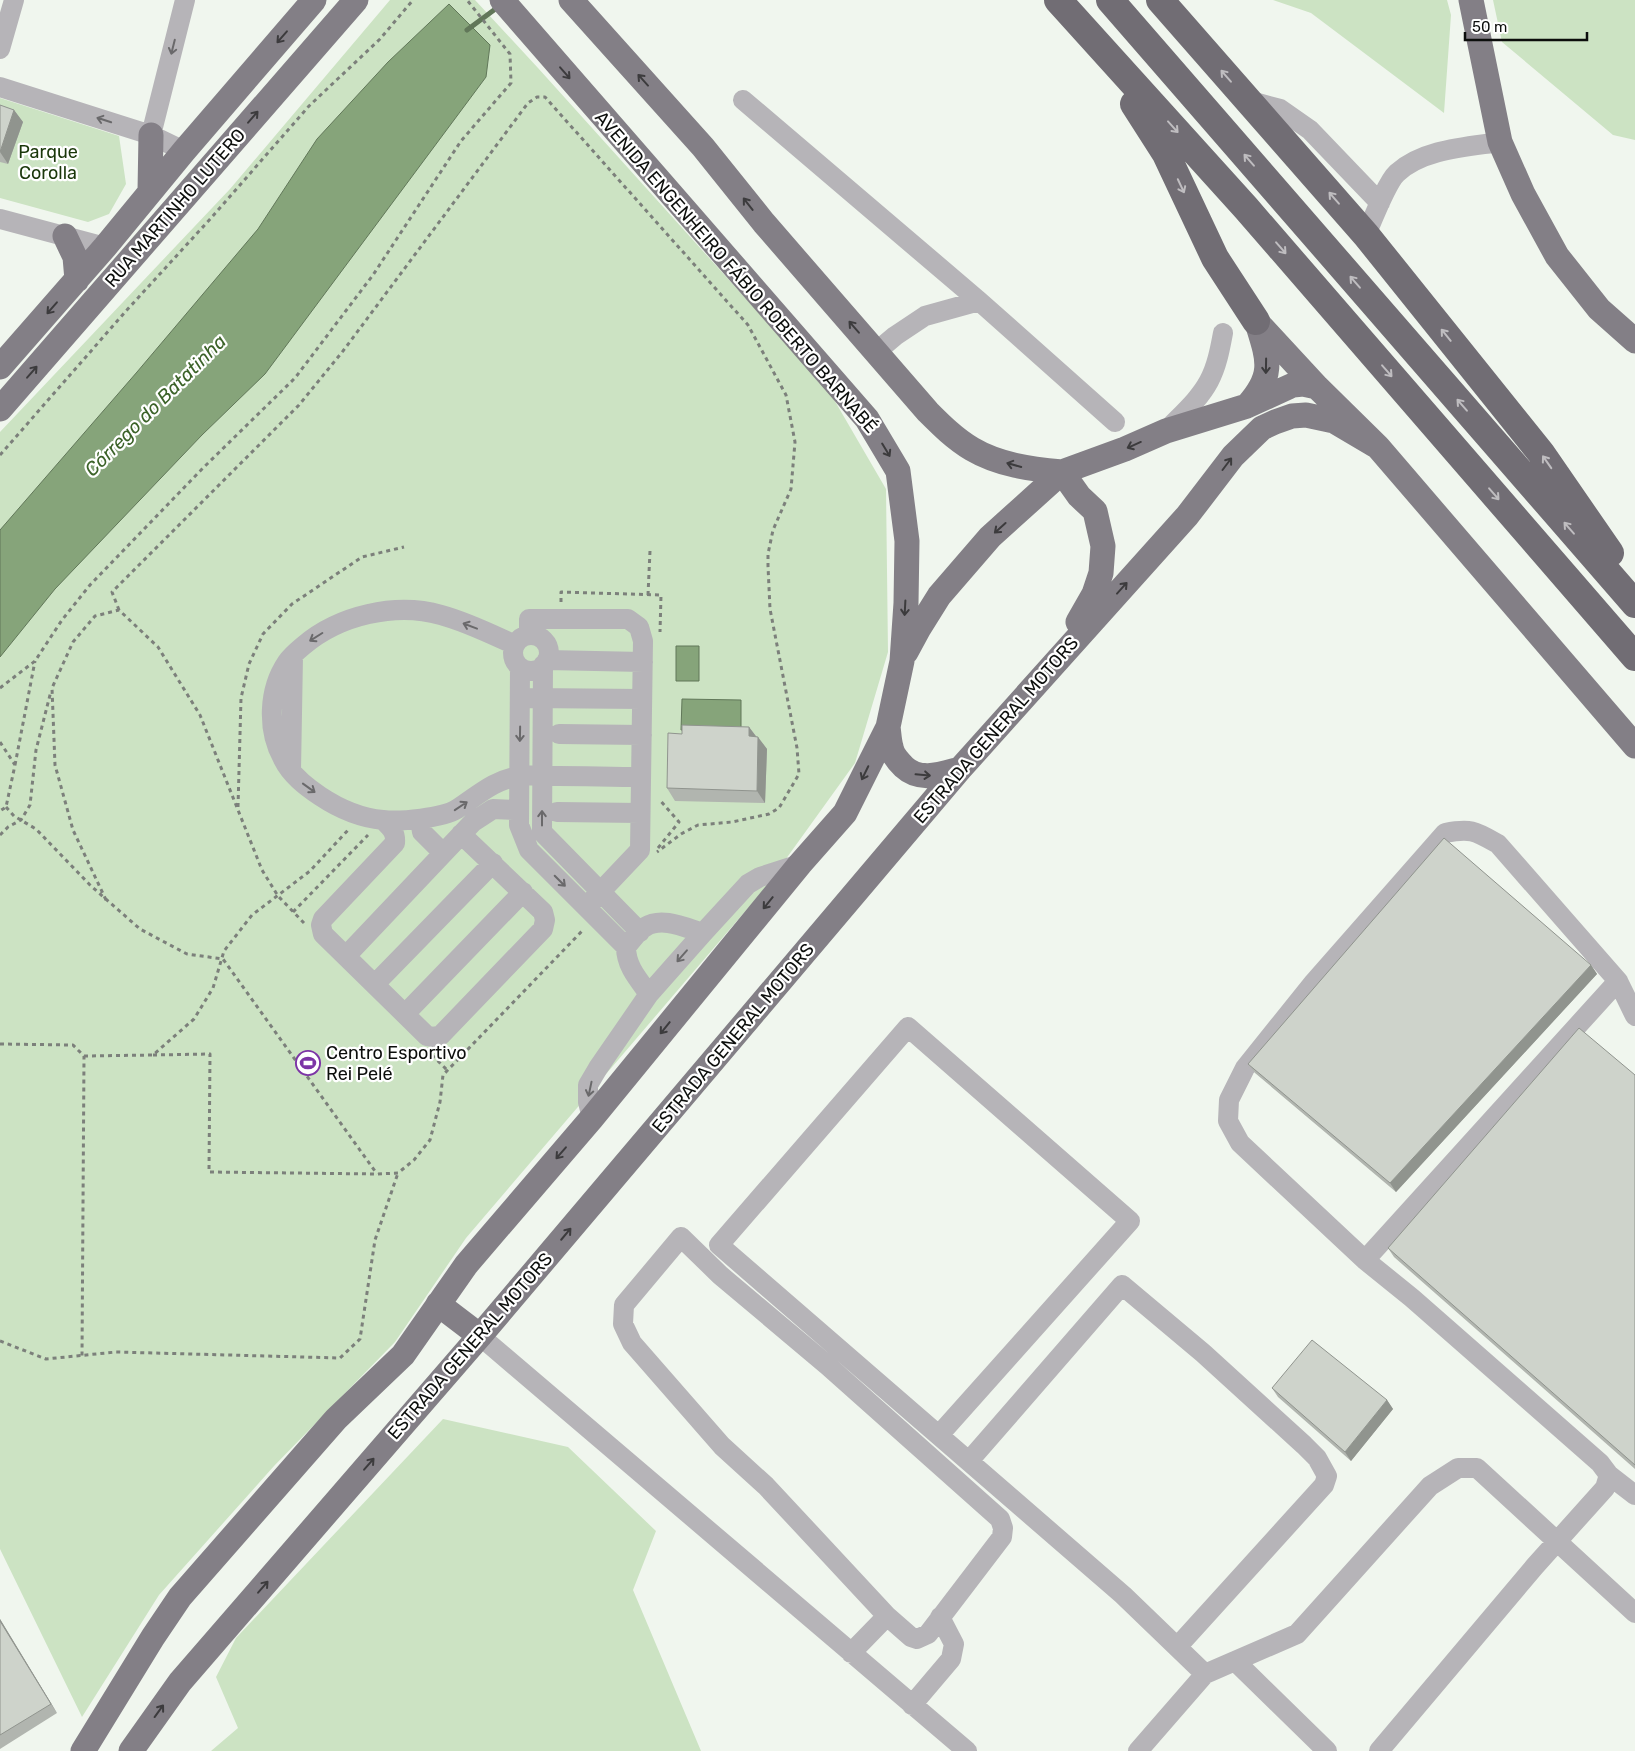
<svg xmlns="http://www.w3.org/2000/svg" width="1635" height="1751" viewBox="0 0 1635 1751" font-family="Rubik,sans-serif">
<rect width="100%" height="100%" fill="#f0f6ee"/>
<path fill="#cce3c3" d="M390,0H475L538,68L829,391L886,489L888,652L855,763L765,888L466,1238L395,1342L274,1466L159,1595L82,1717L0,1549V432L230,189Z
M1273,0H1447L1451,15L1444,113L1311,13Z
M1493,0H1635V140L1613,135L1502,42Z
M0,98L119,136L126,184L109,214L88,222L0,198Z
M443,1419L568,1447L656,1531L633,1590L701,1751H211L238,1728L216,1677L236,1638Z"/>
<path fill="#86a47a" stroke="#617759" d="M449,4L490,45L486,77L265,374L202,435L55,589L0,657V530L137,372L258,229L317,139L388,62Z
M676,646H699V681H676Z
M682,699L741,700V731L681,730Z"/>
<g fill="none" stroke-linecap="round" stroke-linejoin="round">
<path stroke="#617759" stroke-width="5" d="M467,30L498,7"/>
<path stroke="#7c807b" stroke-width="3" stroke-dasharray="4 4" stroke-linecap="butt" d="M0,455L126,311L212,217L309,106L380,39L413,0
M648,595L650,551
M561,602V592L661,595L660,632
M119,610L112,592L299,405L343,351L528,103L537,97H545L748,325L786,395L795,442L791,489L773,530L768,554V566L770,609L797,748L799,774L779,808L769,814L732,822L698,825L681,834L657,852
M0,688L35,661L62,620L90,585L203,468L295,378L373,275L461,141L511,83L510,54L467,0
M0,742L15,765L6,807L0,811
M15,765L35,661
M6,807L14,816L36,829L91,886L140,929L187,954L223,959L377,1174
M238,807L241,698L249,664L263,634L292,604L362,557L404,547
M0,835L8,827L21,820L30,805L36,750L51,691
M658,848L679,822L659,799
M106,900L73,830L55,765L52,688L73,642L95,616L119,610L158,647L200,715L262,870L278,896L304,923
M293,912L368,835
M0,1044L73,1045L84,1056L82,1356
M153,1055L210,1054L209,1172L377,1174L398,1173L414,1160L430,1140L440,1102L443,1075L584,929
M432,1055L447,1070
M84,1056L153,1055L194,1019L213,988L224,951L252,915L310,871L349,829
M0,1341L46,1359L116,1352L340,1358L360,1339L375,1240L398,1173"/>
<path stroke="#b6b4b8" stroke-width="20" d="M0,49L14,0
M0,87L151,135L184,151
M743,100L979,301L1115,422
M1247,100L1280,109L1310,130L1380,203
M151,135L185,0
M0,219L105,247
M1366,235C1372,221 1387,182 1397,173C1423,149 1467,147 1500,142
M876,352L895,336L925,316L979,301
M1166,431C1181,415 1199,400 1209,381C1217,366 1220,349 1223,333
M529,635V619H628L639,627L643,641L640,850L586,907
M513 653a18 18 0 1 1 36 0a18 18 0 1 1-36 0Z
M515,645C491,634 467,622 441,615C396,602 339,615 303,646C297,651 291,656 287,662C268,690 267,730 283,759C291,775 305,786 320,796C338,808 361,818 383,820C400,822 443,818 457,809C477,796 495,779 520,776C532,774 545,776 558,776C585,776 613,777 641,777
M547,660L643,662
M543,665L542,832L640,932
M520,667L519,825L529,850L626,947
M529,698L642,699
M559,734L642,735
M291,770L293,656
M557,812L640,813
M420,819L422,832L443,853
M383,820C391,828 396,832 395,843L323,919L321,925L323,934L427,1036L434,1037L441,1035L543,929L545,920L543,912L461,834
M346,956L473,822L493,809L519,810
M375,984L493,863
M649,994C638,979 626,966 626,947C632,940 638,931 645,927C662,916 686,928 703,933
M405,1014L523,892
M592,1118L588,1102V1085L598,1068L649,994L703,933L748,884L760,877L800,864
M1365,1260L1618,981
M480,1336L967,1751
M939,1435L1130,1221L908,1027L719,1245L1123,1595L1205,1674L1138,1751
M969,1461L1122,1285L1203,1353L1304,1445L1317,1458L1327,1476L1324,1485L1178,1646
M1609,1475L1635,1495
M851,1653L887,1616L766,1486L722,1446L632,1343L623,1324L624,1305L681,1237L720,1275L827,1365L1000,1519L1003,1528L1002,1537L928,1634L917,1639L911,1637L887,1616
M1235,1661L1327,1751
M1205,1674L1297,1634L1430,1486L1458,1468H1477L1635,1613
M912,1705L951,1659L954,1644L940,1617
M1379,1751L1535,1566L1605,1488L1609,1475L1600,1463L1412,1298L1365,1260L1240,1143L1228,1121L1229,1100L1245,1068L1314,982L1445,833C1471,828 1475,831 1498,844L1618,981L1635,1016"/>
<path stroke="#837f86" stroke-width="25" d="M571,0L703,147L764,223L928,412C941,425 955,439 972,449C999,465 1031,469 1062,472
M1471,0L1500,142L1523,194L1557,256L1599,309L1635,341
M150,191L151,135
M65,236L75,257L77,280
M1256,321L1317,387L1378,447L1635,746
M0,367L105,247L184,151L314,0
M1247,406C1274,376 1269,361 1258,326
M0,409L356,0
M1062,472L1079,496L1095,511L1103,546L1101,573L1094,594L1078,622
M906,652L919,628L939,596L990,537L1062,472L1125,449L1166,431L1247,406L1293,385L1303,384L1317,387
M888,727C889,733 889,740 891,747C892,754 898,761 904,767C920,782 941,774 960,769
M438,1304L480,1336
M83,1751L153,1637L180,1597L336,1419L403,1355L466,1265L592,1118L800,864L845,813L888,727L902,661L906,603L907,541L898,471L867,419L502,0
M131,1751L180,1682L484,1331L960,769L1187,516L1233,456L1262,428L1275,422L1292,416L1306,415L1334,421L1378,447"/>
<path stroke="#716d74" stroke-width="28" d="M1058,0L1246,208L1635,657
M1110,0L1635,604
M1160,0L1366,235L1541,453L1610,553
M1134,104L1166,154L1215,258L1256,321"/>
</g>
<path fill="#b1b5af" d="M0,105L14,110L23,122L8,164L0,162Z
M749,727L756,736L767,749L765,803L675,801L667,788L682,734Z
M1591,965L1597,974L1396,1192L1255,1073L1248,1064Z
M1635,1075V1469L1394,1257L1388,1248Z
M1272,1388L1387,1400L1393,1409L1351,1461L1278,1397Z
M0,1619L57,1713L0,1749Z"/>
<path fill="#90948e" d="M14,110L23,122L8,164L0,152Z
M749,727L758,739L749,736Z
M758,737L767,749L765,803L757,791Z
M1591,965L1597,974L1396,1192L1390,1183Z
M1387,1400L1393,1409L1351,1461L1345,1452Z
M0,1619L57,1713L51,1704L0,1621Z"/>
<path fill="#ced3cb" stroke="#90948e" d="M0,105L14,110L0,152Z
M682,725L749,727V736L758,737L757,791L667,788L668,733L682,734Z
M1444,838L1591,965L1390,1183L1248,1064Z
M1579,1028L1635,1075V1465L1388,1248Z
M1312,1340L1387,1400L1345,1452L1272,1388Z
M0,1621L51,1704L0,1735Z"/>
<defs><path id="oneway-shaft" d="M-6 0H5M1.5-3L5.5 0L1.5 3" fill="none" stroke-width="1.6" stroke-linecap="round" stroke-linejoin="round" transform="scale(1.25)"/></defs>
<g stroke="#3c3b3d">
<use href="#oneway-shaft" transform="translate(282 37) rotate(131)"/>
<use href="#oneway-shaft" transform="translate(565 73) rotate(49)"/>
<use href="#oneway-shaft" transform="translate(643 80) rotate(-132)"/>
<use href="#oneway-shaft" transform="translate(253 117) rotate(-49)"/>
<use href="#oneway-shaft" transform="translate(748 204) rotate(-128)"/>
<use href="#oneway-shaft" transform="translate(52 308) rotate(131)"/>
<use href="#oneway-shaft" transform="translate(854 327) rotate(-131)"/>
<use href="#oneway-shaft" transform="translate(1266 366) rotate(91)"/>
<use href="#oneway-shaft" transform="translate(32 372) rotate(-49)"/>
<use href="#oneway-shaft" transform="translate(1134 445) rotate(156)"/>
<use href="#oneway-shaft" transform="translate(886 450) rotate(59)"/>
<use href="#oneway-shaft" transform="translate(1227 464) rotate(-53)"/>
<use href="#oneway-shaft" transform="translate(1014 465) rotate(-164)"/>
<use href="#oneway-shaft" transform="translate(1000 528) rotate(138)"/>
<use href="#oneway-shaft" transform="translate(1122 588) rotate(-48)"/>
<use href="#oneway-shaft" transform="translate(905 608) rotate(93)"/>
<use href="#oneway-shaft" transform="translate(865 773) rotate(116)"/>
<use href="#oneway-shaft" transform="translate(923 775) rotate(5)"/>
<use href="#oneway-shaft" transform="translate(768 903) rotate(129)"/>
<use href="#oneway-shaft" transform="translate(665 1028) rotate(129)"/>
<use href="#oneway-shaft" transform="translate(561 1153) rotate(131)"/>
<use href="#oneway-shaft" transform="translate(566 1234) rotate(-50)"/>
<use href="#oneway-shaft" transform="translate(369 1464) rotate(-49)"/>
<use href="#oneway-shaft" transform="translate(263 1587) rotate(-49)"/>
<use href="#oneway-shaft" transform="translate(159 1711) rotate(-54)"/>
</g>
<g stroke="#6a696b">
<use href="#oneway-shaft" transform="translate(173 47) rotate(104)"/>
<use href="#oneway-shaft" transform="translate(104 120) rotate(-162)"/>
<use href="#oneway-shaft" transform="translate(470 626) rotate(-159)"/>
<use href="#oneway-shaft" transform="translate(316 637) rotate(148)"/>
<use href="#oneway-shaft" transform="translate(520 734) rotate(91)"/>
<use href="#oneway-shaft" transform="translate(309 788) rotate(36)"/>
<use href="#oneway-shaft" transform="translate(461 806) rotate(-34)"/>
<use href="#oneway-shaft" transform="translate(542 818) rotate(-90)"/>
<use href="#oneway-shaft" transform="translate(560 881) rotate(45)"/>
<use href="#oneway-shaft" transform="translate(682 956) rotate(131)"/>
<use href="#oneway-shaft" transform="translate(590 1089) rotate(102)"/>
</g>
<g stroke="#bfbdc0">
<use href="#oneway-shaft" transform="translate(1226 76) rotate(-131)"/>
<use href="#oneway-shaft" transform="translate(1173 127) rotate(48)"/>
<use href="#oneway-shaft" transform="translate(1249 160) rotate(-131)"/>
<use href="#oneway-shaft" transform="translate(1181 186) rotate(65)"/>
<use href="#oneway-shaft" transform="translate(1334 198) rotate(-131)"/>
<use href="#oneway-shaft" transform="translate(1281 248) rotate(49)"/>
<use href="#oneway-shaft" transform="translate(1355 282) rotate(-131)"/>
<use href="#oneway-shaft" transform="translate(1446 335) rotate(-129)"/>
<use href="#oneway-shaft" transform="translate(1387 371) rotate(49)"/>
<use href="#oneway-shaft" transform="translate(1462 405) rotate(-131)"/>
<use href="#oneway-shaft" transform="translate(1547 462) rotate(-125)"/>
<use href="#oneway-shaft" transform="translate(1494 494) rotate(49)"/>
<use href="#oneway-shaft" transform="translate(1569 528) rotate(-131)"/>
</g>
<defs>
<symbol id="stadium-ring" viewBox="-11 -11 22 22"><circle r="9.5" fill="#fff" stroke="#7c34a6" stroke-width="1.5"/><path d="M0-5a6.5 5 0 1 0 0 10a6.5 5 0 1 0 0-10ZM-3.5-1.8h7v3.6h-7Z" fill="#7c34a6"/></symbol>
</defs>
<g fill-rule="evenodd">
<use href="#stadium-ring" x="294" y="1049" width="28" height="28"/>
</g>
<g text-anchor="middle" stroke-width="4.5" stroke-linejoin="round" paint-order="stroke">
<g font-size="18" fill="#1a370a" stroke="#fff">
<text x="48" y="158">Parque<tspan x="48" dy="21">Corolla</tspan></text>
</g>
<g font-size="18" fill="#0c0e0c" stroke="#fff">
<text transform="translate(175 208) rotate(-49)" y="6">RUA MARTINHO LUTERO</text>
<text transform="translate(736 272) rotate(49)" y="6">AVENIDA ENGENHEIRO FÁBIO ROBERTO BARNABÉ</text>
<text transform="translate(996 730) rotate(-49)" y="6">ESTRADA GENERAL MOTORS</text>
<text transform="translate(733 1038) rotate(-50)" y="6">ESTRADA GENERAL MOTORS</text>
<text transform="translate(470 1346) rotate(-49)" y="6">ESTRADA GENERAL MOTORS</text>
</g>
<g font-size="18" fill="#0c0e0c" stroke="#fff" text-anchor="start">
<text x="326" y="1059">Centro Esportivo<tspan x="326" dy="21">Rei Pelé</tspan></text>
</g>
<g font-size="19" font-style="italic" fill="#3b6228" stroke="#fff">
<text transform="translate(155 405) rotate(-45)" y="7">Córrego do Batatinha</text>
</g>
</g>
<path d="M1465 32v8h122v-8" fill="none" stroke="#0c0e0c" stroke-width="2.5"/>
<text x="1472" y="32" font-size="15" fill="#0c0e0c" stroke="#ffffff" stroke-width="4" paint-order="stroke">50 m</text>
</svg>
